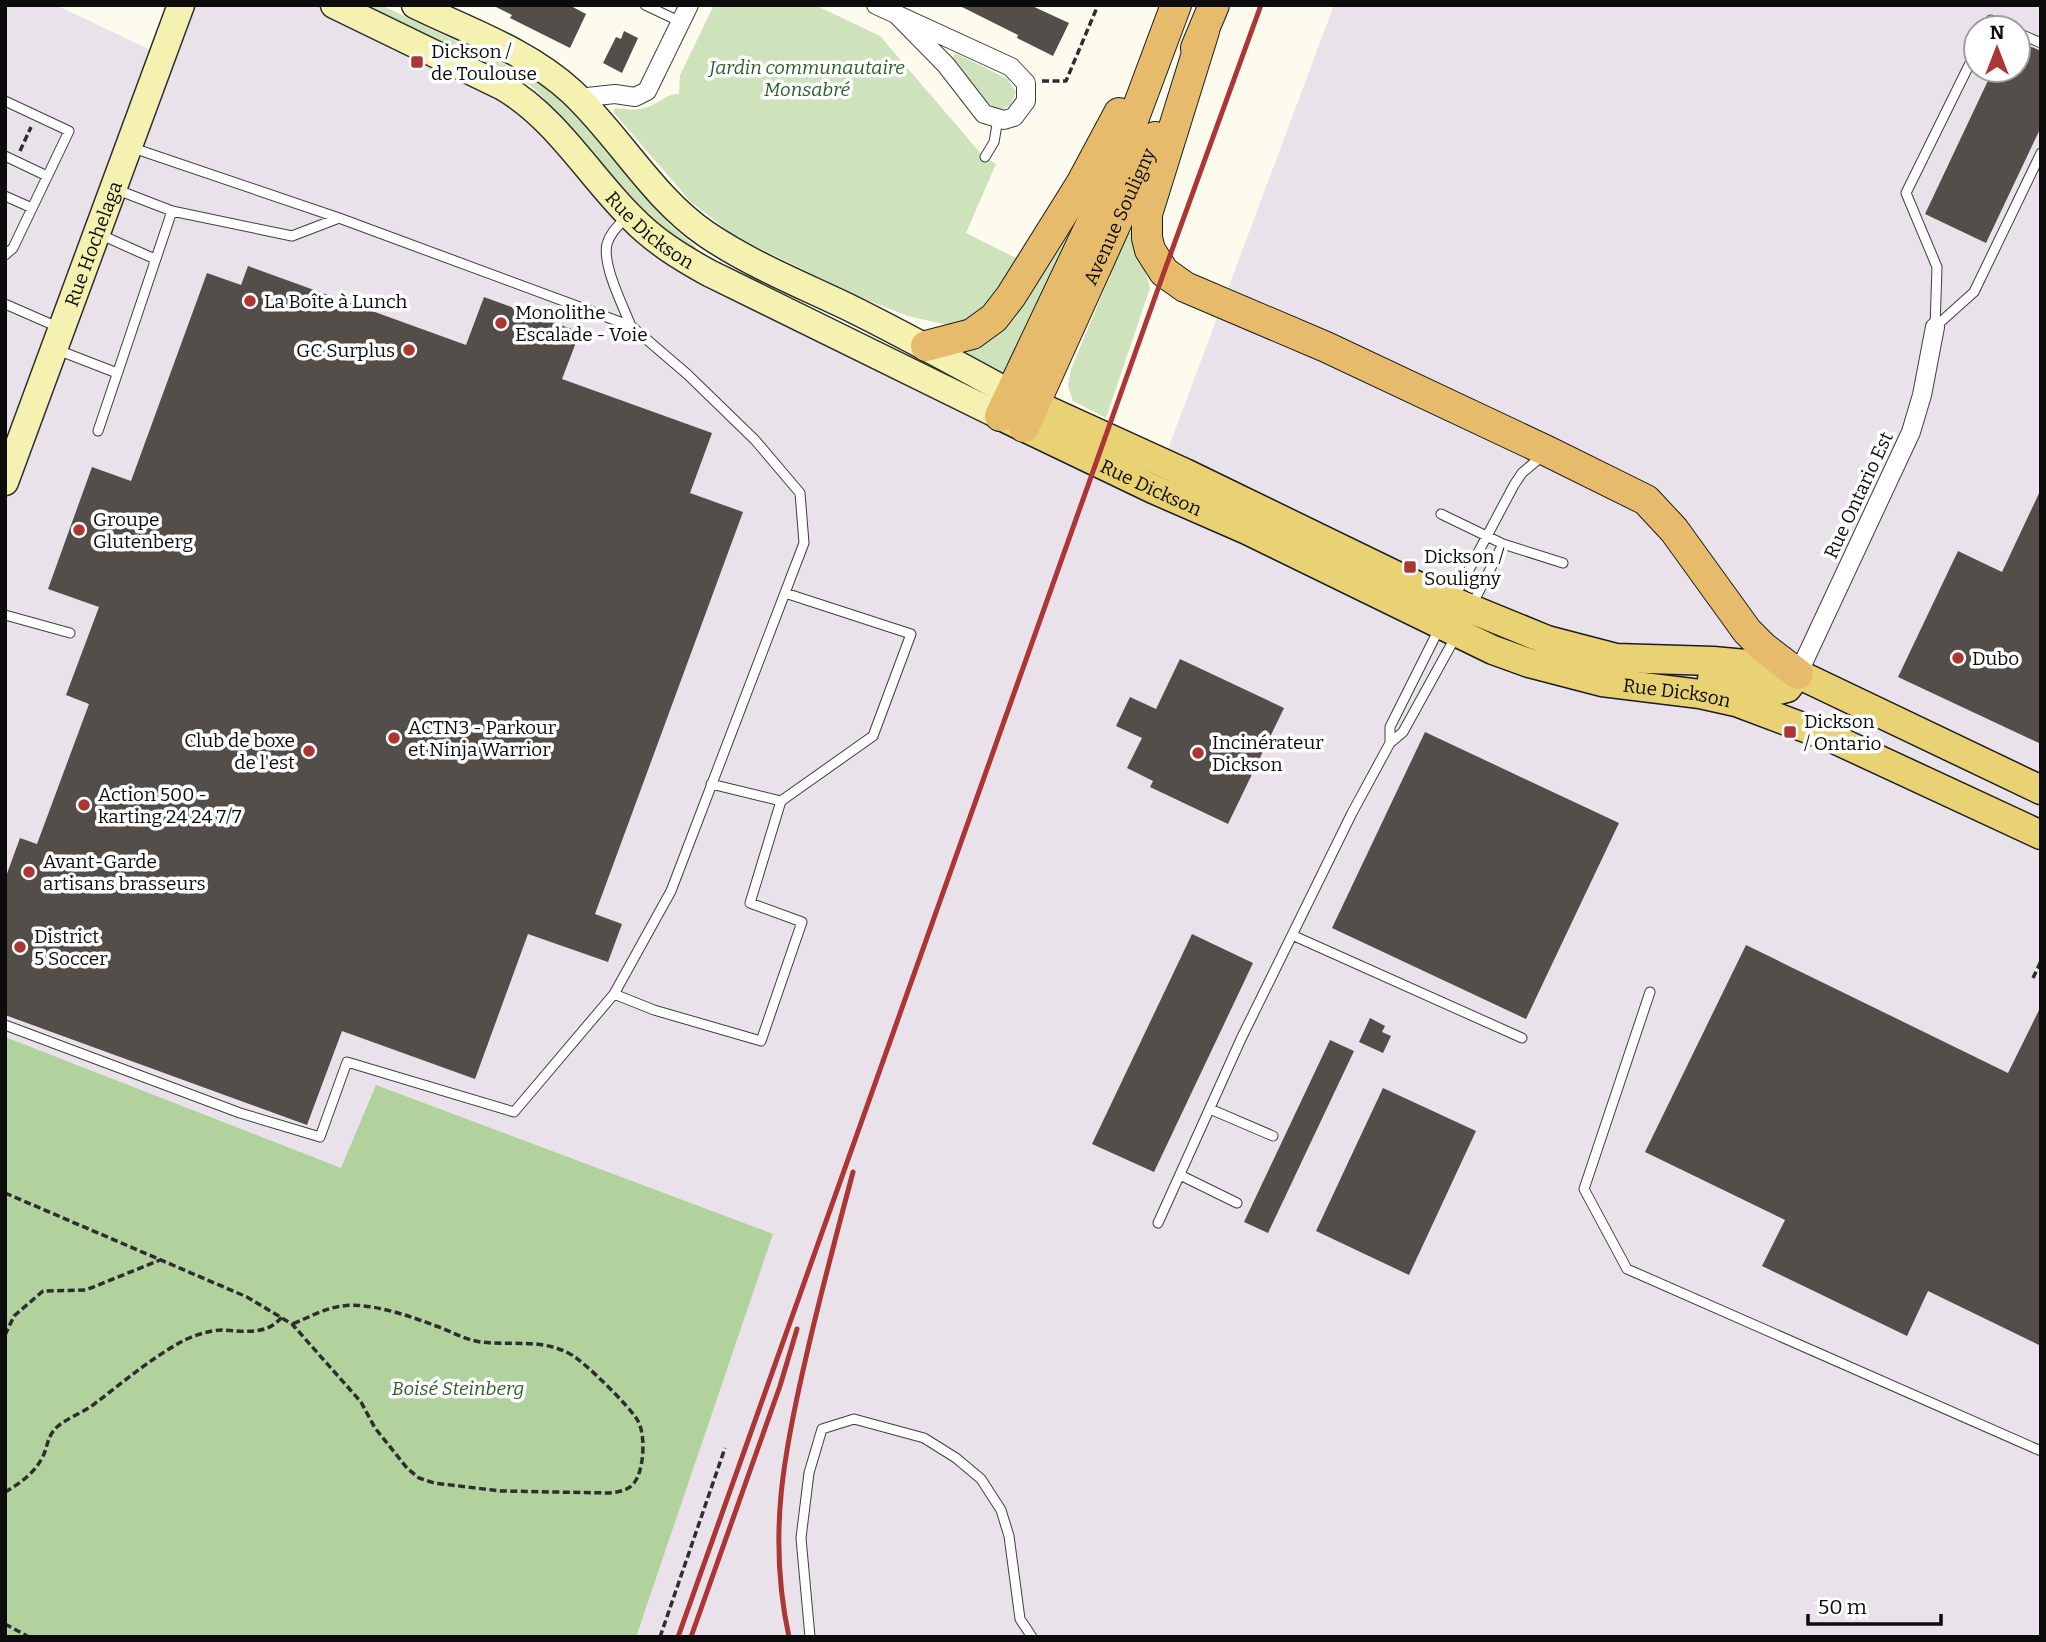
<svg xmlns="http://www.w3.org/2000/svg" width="2046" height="1642" viewBox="0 0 2046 1642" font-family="Bitter,serif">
<rect width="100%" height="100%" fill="#fdfbee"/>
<path fill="#eae2ea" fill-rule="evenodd" d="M5,5H56L163,56L181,5H334L503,87L655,240L1153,489L1334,5H2041V1637H5ZM1976,28H2018V70H1976Z"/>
<path fill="#cee3bc" d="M366,5H381L527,75L550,90L580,119L669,224L696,247L694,250L664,229L646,212L535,89L524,81Z
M714,5H815L880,36L983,156L996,164L966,233L1022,261L981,318L948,325L908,316L857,296L733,235L691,202L613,112L615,108C628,110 643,111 654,104C665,99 667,94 679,94L680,75Z
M955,53L1008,79L1016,92L1010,106L1000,110C983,105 966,72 953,58Z
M1070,222L1079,226L1005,372H998L956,351Z
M1124,233H1134L1150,288L1106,418L1073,401L1068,386L1071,369L1109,278Z"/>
<path fill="#b2d29d" d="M5,1037L341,1168L376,1085L773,1234L636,1637H5Z"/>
<path fill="#544e4a" d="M492,5H569L586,14L570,48L510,18L512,15Z
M958,5H1030L1069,23L1053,56L1017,38L1018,35Z
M624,31L638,38L622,73L603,63L616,37L621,39Z
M2018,41L2041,51V127L1986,243L1925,214L1993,70H2018Z
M248,266L466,345L484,297L580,332L562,379L712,433L690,493L743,512L595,914L622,924L608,962L528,934L475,1079L342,1031L307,1125L5,1015V879L20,838L37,844L89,704L66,695L99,607L48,589L92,467L131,481L207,273L241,285Z
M2041,489V744L1898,677L1958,551L2002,572Z
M1180,659L1284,708L1228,824L1150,787L1153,781L1127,768L1142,738L1116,726L1130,697L1156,709Z
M1425,732L1619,823L1526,1019L1332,928Z
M1192,934L1253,963L1154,1172L1092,1144Z
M1746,945L2008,1073L2041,1006V1346L1928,1291L1907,1336L1762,1266L1785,1220L1645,1152Z
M1370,1018L1385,1026L1382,1032L1391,1036L1383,1053L1359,1042Z
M1330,1040L1354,1051L1268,1233L1244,1222Z
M1383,1088L1476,1131L1409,1275L1316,1231Z"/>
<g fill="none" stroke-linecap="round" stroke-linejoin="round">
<defs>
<path id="service" d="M645,5L681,22
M1987,28L1991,20L2008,28
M2018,33L2041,43
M5,101L69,131L13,248L5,255
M5,156L47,176
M985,157L994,142L998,119
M115,189L172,211L292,236L339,218
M5,196L32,208
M627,217C619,224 610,233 607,244C602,265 623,306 631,326
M99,234L155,259
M5,304L60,328
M1935,327L1937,267L1906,193L1976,51
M1935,327L1974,292L2041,153
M55,349L117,373
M98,431L172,211
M1441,514L1503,544L1563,563
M1454,598L1514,485L1522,473L1542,456
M1472,605L1503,544
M5,615L70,633
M1390,743V727L1439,629
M711,784L781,801
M1292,935L1522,1038
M1650,992L1584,1189L1627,1269L2041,1451
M614,994L654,1010L761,1041L802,922L750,903L781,801L873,736L911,634L785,593
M5,1025L240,1113L320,1137L347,1062L514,1112L614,994L671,891L804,543L800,493L755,440L687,374L631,326L339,218L130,147
M1210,1109L1273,1136
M1180,1175L1237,1203
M1158,1223L1241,1039L1352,813L1390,743L1403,732L1456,636
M810,1637L801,1538L809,1473L822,1429L854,1419L924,1438L956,1458L981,1479L1001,1510L1009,1536L1020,1619L1032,1637"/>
<path id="minor" d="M876,5L1011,67L1026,83V101L1014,117L1004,120L984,114L946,65L897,15
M578,98L615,94L635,97L647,91L689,5
M1798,674L1911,432L1922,395L1935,327"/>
<g id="secondary">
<path id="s1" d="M334,5L503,87C556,118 588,174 631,217C654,241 680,257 709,273L1000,416"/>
<path d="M415,5C468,31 528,51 572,92C619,136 652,197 706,234C750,264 800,284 848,307C903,334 957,364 1012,394"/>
<path id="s2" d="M5,482L181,5"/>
</g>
<g id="primary">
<path d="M1014,395L1185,473L1432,593L1547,640L1616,658L1713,661L1746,664L1798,674L2041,790"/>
<path id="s3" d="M1003,417L1153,489L1247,530L1493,650L1529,663L1602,682L1700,694L1736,702L1832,738L2041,835"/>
<path d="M1712,679L1779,690L1787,688L1798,674"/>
</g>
<g id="trunk">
<path d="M1204,31L1147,214V238L1150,250L1164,272L1185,287L1326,347L1549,452L1646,500L1674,530L1747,631L1764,648L1798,674"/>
<path d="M1196,48L1214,5"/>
<path d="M926,346L972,334L994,318L1011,296L1081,184L1119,113"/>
<path d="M1000,416L1105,195L1176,5"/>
<path id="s4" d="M1024,427L1155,137"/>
</g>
</defs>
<use href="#service" stroke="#3f3f3f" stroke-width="11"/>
<use href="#minor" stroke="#3f3f3f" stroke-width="20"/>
<use href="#secondary" stroke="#2e2e2e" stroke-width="29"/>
<use href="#primary" stroke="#1d1d1d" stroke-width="31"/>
<use href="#trunk" stroke="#1d1d1d" stroke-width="32"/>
<path stroke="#2e2e2e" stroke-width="3.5" stroke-dasharray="7 3.5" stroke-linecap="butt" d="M1042,81H1066L1098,5
M20,151L31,127
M2033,978L2041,961
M5,1193L247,1297L292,1324L361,1402L375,1428L407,1468L419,1478L434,1483L501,1491L609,1493C618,1492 628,1491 634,1483C644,1471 646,1435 638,1421C632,1409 583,1360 570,1354C541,1338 513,1346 481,1342C465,1340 451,1331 436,1326C410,1316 370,1302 342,1306C325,1308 308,1318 292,1324
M5,1335L14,1316L43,1291L86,1290L160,1260
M5,1492C19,1484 33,1474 41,1460C48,1449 46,1437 57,1427C67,1418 82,1413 93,1405C122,1383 150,1359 181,1342C192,1336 210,1330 222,1330C244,1331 266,1336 282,1317
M5,1624L29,1637
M660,1637L725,1448"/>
<use href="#service" stroke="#fff" stroke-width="9"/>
<use href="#minor" stroke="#fff" stroke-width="18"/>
<use href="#secondary" stroke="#f5f2b1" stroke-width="26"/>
<use href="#primary" stroke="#e8d273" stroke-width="28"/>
<use href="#trunk" stroke="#e6bc6c" stroke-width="30"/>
<path stroke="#ac3635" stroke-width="5" d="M678,1637L1164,272L1261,5
M691,1637L780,1386L797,1329
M789,1637C767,1536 784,1451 807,1353C821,1292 837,1232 853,1172"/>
</g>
<g fill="#ac3635" stroke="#fff" stroke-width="2.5">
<rect x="410" y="55" width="14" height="14" rx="3.5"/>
<circle cx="250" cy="301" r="7"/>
<circle cx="501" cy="323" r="7"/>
<circle cx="409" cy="350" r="7"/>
<circle cx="79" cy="530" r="7"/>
<rect x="1403" y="560" width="14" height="14" rx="3.5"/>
<circle cx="1958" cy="658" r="7"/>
<rect x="1783" y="725" width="14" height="14" rx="3.5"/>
<circle cx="394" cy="738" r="7"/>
<circle cx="309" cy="751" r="7"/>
<circle cx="1198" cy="753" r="7"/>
<circle cx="84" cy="805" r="7"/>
<circle cx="29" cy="872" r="7"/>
<circle cx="20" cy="947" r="7"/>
</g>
<g text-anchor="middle" stroke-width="7" stroke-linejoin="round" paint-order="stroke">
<g font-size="19" fill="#0c0c0c" stroke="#fff" text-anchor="start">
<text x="431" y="58">Dickson /<tspan x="431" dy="22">de Toulouse</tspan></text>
<text x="264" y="308">La Boîte à Lunch</text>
<text x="515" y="319">Monolithe<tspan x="515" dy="22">Escalade - Voie</tspan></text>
<text x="395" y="357" text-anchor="end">GC Surplus</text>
<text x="93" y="526">Groupe<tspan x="93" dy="22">Glutenberg</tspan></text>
<text x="1424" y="563">Dickson /<tspan x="1424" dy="22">Souligny</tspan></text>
<text x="1972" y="665">Dubo</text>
<text x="1804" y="728">Dickson<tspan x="1804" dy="22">/ Ontario</tspan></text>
<text x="408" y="734">ACTN3 - Parkour<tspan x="408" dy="22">et Ninja Warrior</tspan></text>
<text x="295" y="747" text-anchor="end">Club de boxe<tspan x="295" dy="22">de l'est</tspan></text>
<text x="1212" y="749">Incinérateur<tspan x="1212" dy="22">Dickson</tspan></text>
<text x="98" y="801">Action 500 -<tspan x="98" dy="22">karting 24 24 7/7</tspan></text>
<text x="43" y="868">Avant-Garde<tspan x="43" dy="22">artisans brasseurs</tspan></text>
<text x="34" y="943">District<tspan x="34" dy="22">5 Soccer</tspan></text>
</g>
<g font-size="19" font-style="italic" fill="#2d5c25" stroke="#fff">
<text x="807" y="74">Jardin communautaire<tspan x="807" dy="22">Monsabré</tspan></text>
<text x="458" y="1395">Boisé Steinberg</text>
</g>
<g font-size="19" fill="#0c0c0c" stroke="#fff">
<text dy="7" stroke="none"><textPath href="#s4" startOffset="231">Avenue Souligny</textPath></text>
<text dy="7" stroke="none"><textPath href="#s1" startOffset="394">Rue Dickson</textPath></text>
<text dy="7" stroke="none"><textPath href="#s2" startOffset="254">Rue Hochelaga</textPath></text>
<text dy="7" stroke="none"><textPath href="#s3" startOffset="164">Rue Dickson</textPath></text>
<text transform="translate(1858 495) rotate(-65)" y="7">Rue Ontario Est</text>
<text dy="7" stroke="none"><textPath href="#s3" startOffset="732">Rue Dickson</textPath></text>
</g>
</g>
<rect width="2046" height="1642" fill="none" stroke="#0c0c0c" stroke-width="14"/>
<g transform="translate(1997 49)"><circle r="33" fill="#ffffff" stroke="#9e9e9e" stroke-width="2"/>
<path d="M0-5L12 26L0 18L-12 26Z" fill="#ac3635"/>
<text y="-10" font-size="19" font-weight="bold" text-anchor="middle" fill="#0c0c0c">N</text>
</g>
<path d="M1808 1614v10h133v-10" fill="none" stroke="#0c0c0c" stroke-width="3.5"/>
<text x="1818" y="1614" font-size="21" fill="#0c0c0c" stroke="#ffffff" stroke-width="5" paint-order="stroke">50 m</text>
</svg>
